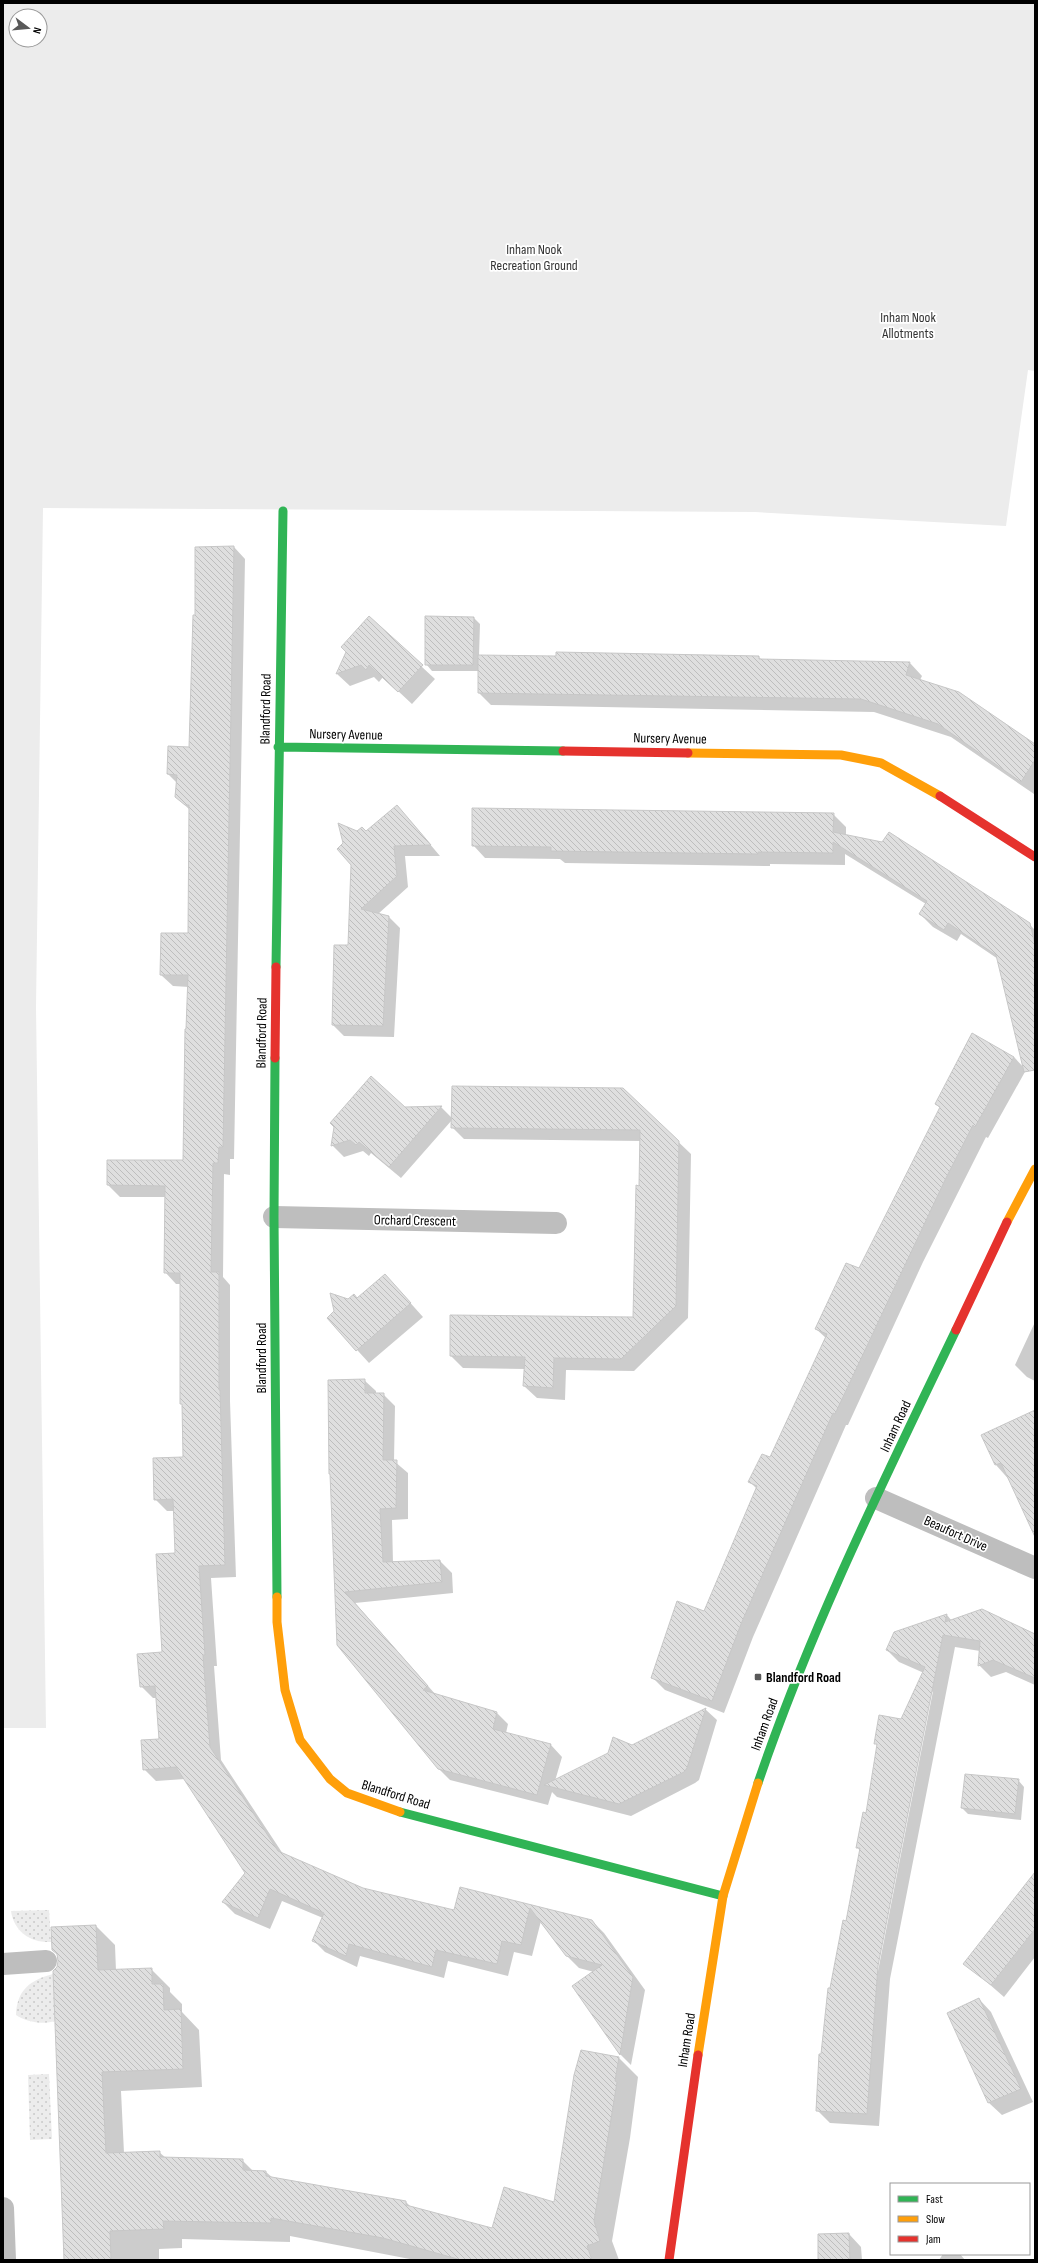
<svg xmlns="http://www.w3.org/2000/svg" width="1038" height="2263" viewBox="0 0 1038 2263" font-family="'Sofia Sans Condensed',sans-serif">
<defs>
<pattern id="grass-dots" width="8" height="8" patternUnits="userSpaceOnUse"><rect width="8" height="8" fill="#ececec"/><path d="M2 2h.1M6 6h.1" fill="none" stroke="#c9c9c9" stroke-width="1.8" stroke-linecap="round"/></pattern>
<pattern id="building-back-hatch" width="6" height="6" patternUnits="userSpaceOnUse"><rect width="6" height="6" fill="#dfdfdf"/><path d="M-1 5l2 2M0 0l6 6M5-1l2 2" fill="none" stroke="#bebebe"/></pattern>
</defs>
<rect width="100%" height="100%" fill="#fff"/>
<path fill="url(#grass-dots)" d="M49,1910L51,1942C31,1943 14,1932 11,1911Z
M53,1974L55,2021C43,2025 26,2022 16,2015C17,1990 30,1980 53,1974Z
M49,2074L52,2139L30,2140L28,2075Z"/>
<path fill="#ececec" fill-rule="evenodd" d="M3,3H1035V371L1028,370L1006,526L755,512L43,508L36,1007L46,1728H3ZM16,16H40V40H16Z"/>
<path fill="#0003" fill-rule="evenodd" d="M234,547L245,559L234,1159H230V1175L224,1174L223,1277L230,1285V1401L236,1577L211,1578L217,1666H214L221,1760L283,1854L363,1889L455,1911L461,1889L592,1921L604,1933L645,1990L631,2065L620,2054L573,1986L594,1972L579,1968L567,1956L541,1921L532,1956L514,1952L508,1976L448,1961L444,1978L360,1956L357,1967L325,1952L313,1940L323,1918L282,1901L270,1929L235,1914L223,1902L246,1873L185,1779L156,1781L144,1769L160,1740L157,1698H153L141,1686L163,1652L176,1554L175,1511H167L155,1499L184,1458L183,1406L181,1403V1284H176L165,1272L166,1197H120L108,1185L184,1161L189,987L173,986L161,975L189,934L190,810L176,797L177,783L168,774L190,748L196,616Z
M426,617L474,618L480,624L479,656L759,657L762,660L910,663L922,676L920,680L1035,745V791L1034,794L951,737L874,712L491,705L479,693V671H432L426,664Z
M369,618L435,679L412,704L383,677L379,682L374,677L350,686L337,674Z
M833,814L846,827V836L1029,924L1035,930V1052L998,959L961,934L957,941L933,927L920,914L926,904L845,854V865L770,864V866L565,863L560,859L485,858L473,845Z
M407,817L440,856H405L408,887L378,914L389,917L400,928L394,1037L344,1036L333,1025L335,946H349L358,832H367Z
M1014,1057L1026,1070L988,1138L986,1137L923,1262L848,1425H846L753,1637L724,1713L665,1690L653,1678L704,1613L757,1489L750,1482L770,1459L826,1338L816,1329L859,1270L940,1108L936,1104Z
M623,1089L691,1154L688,1318L634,1371L566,1370L565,1400L537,1398L524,1386L525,1369L463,1368L451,1356L634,1318L641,1141L464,1139L452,1127V1120L401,1178L371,1153L369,1156L363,1151L344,1157L332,1145L404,1108L441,1107L452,1118Z
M397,1288L423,1317L369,1363L328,1318L348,1300Z
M1035,1322V1381L1027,1377L1015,1365Z
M364,1380L376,1391V1394H383L395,1406L394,1461L408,1473V1519L392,1520L393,1563L440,1561L452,1573L453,1593L355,1603L436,1695L497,1713L508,1724L506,1733L551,1745L562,1757L555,1781L632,1746L705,1709L717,1720L699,1780L695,1783L631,1816L557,1797L552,1792L548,1805L450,1780L438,1768L338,1645Z
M1035,1411V1509L996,1465L982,1435Z
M982,1610L1035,1634V1685L1006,1672L991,1677L979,1665L980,1651L955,1647L890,1979L879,2126L830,2123L817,2110L822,2055L831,1989L847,1922L860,1851L857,1847L867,1814L878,1746L875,1743L901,1720L924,1673L899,1662L887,1650L947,1615L952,1621ZM933,1691L878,1971L876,1970L930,1695Z
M1018,1780L1024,1787L1021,1820L968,1814L962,1808Z
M1035,1874V1957L1004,1997L965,1963Z
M96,1926L115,1945L116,1971L151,1969L170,1988V1992L182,2004V2012L199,2030L202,2087L121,2091L124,2153L159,2152L166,2158L242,2160L253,2171L266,2172L273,2178L406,2202L411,2207L493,2229L555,2203L582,2051L619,2058L638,2077L630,2138L612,2241L619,2260H415L290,2236V2242L182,2239V2248L159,2249V2260H65Z
M979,1999L991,2012L1033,2102L1002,2115L989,2103L948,2013Z
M849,2234L861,2247L862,2260H798L819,2259Z
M943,2254H960L965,2260H939Z"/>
<path fill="url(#building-back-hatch)" stroke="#c7c7c7" d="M234,546L223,1147H219L218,1163H213L211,1272H219V1390H220L225,1565L199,1566L205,1655H203L210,1747L278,1851L363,1888L454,1910L460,1887L592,1920L633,1977L620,2055L572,1986L602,1965L566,1956L530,1908L521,1945L502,1941L497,1964L436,1950L432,1967L349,1944L346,1956L312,1941L324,1913L270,1889L258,1918L222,1902L245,1873L176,1767L143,1770L141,1740L159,1739L155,1686L140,1687L137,1654L162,1652L156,1554L175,1553L173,1499L154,1500L153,1458L183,1457L182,1404H180V1273H164L165,1186L107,1185V1160H183L185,1029H186L188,975H160L161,933H188L189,805H185L175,797L177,775L167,774L168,746L189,747L193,615H195V547Z
M369,616L423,665L398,692L369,665L366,670L361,665L336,674L346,652L341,647Z
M425,616L474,617L473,665H425Z
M556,652L759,656V659L910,662L906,675L959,692L1035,744V760L1021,782L938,724L861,699L478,693V655L556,656Z
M397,805L431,845L394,846L397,876L361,909L389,916L383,1026L332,1025L334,945H348L351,865L337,849L343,843L338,823L357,831L362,827L366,831Z
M472,808L834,813L833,832L882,842L889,832L1030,923L1035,945V1070L1024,1072L996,955L948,923L944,930L919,914L927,901L833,842V853L758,852V854L551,851V847L472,846Z
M972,1033L1014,1057L975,1127L973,1125L945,1180L835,1414L833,1413L741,1624L712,1701L651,1678L677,1601L704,1611L757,1486L748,1482L762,1454L770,1457L827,1334L815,1329L846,1263L859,1268L940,1107L935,1104Z
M371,1076L405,1107L442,1106L389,1167L359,1142L356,1145L350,1140L331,1146L334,1127L330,1123Z
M452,1086L623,1088L679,1141L676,1306L621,1359L554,1358L553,1388L523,1386L525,1357L450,1356V1315L633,1317L636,1185L639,1186L640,1130L451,1128Z
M385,1274L411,1303L356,1351L327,1318L334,1311L330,1293L348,1299L354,1294L357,1298Z
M365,1379V1393H384L383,1460H397L396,1508L380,1509L383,1562L440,1560L442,1582L345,1592L428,1686L423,1690L497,1712L493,1729L551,1744L537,1795L438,1769L337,1645L330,1474H329L328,1380Z
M1035,1410V1537L1001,1463L995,1465L981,1435Z
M982,1609L1035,1634V1678L993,1660L978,1666L980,1641L943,1635L878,1966L867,2114L816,2111L819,2054H821L828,1988H830L843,1920L846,1921L860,1848H856L863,1812L866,1813L877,1744H874L879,1715L901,1719L925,1667L886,1650L894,1632L947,1614L945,1622Z
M706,1708L687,1768L684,1772L619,1804L544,1785L608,1753L613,1737L632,1745Z
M965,1774L1019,1779L1015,1814L961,1808Z
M1035,1872V1929L991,1985L963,1964Z
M96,1925L98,1970L152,1968V1984H163L164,2010L181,2009L183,2069L102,2072L106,2153L160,2151V2157L243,2159V2170L266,2171V2176L406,2201V2205L492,2228L504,2187L554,2202L574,2075L581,2050L619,2057L615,2081L617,2082L611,2119L594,2221L600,2241L587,2246L592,2260H461L383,2238L271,2218V2223L163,2221L164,2229L110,2231L111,2260H64L53,1971L57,1967L58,1961L57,1954L52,1950L51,1927Z
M979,1998L1021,2089L988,2103L947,2013Z
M849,2233L850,2260H818V2234Z"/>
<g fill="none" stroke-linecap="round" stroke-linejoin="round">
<path stroke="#bebebe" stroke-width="22" d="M274,1217L556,1223
M876,1498L1035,1568
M3,1964L46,1961
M3,2208L5,2260"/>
<path stroke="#30b455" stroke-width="9" d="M278,747L563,751
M276,967L283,511
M275,1058L274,1217L277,1597
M758,1783C811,1627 885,1478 956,1330
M400,1812L723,1896"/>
<path stroke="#ff9f0a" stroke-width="9" d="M688,753L841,755L881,763L940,796
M1007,1222L1035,1169
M277,1597V1622L285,1690L300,1740L330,1779L347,1793L400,1812
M698,2055L723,1896L758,1783"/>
<path stroke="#e5322d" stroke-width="9" d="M563,751L688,753
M940,796L1035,857
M275,1058L276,967
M956,1330L1007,1222
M669,2260L698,2055"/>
</g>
<rect fill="#595959" stroke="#fff" stroke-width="1.5" x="754" y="1673" width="8" height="8" rx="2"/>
<g text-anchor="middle" stroke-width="3.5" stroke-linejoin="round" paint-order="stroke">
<g font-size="14" fill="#333" stroke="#fff">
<text x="534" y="254">Inham Nook<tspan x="534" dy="16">Recreation Ground</tspan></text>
<text x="908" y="322">Inham Nook<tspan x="908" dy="16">Allotments</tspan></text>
</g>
<g font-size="14" fill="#000" stroke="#fff">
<text transform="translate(265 709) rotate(-89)" y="5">Blandford Road</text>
<text transform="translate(346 734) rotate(1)" y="5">Nursery Avenue</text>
<text transform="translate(670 738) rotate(1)" y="5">Nursery Avenue</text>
<text transform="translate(261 1033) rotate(-89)" y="5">Blandford Road</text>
<text transform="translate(415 1220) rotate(1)" y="5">Orchard Crescent</text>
<text transform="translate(261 1358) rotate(-90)" y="5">Blandford Road</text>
<text transform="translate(895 1426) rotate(-65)" y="5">Inham Road</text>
<text transform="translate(956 1533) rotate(24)" y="5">Beaufort Drive</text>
<text transform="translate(764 1724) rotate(-70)" y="5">Inham Road</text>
<text transform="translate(396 1794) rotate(17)" y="5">Blandford Road</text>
<text transform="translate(686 2040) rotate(-81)" y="5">Inham Road</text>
</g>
<g font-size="14" font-weight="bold" fill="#000" stroke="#fff" text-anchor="start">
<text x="766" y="1682">Blandford Road</text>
</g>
</g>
<rect width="1038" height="2263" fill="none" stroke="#000000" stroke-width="8"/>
<rect x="890" y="2183" width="140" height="72" fill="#ffffff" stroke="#999999"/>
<rect x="898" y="2196" width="20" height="6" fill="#30b455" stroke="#999999"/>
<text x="926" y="2203" font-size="12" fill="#000000">Fast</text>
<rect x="898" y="2216" width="20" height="6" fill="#ff9f0a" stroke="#999999"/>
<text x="926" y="2223" font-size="12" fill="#000000">Slow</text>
<rect x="898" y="2236" width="20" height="6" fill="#e5322d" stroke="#999999"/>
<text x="926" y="2243" font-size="12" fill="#000000">Jam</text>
<g transform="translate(28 28) rotate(106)"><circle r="19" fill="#ffffff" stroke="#999999"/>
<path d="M0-3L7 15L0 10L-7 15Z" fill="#595959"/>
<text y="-6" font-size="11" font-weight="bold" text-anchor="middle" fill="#000000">N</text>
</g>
</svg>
